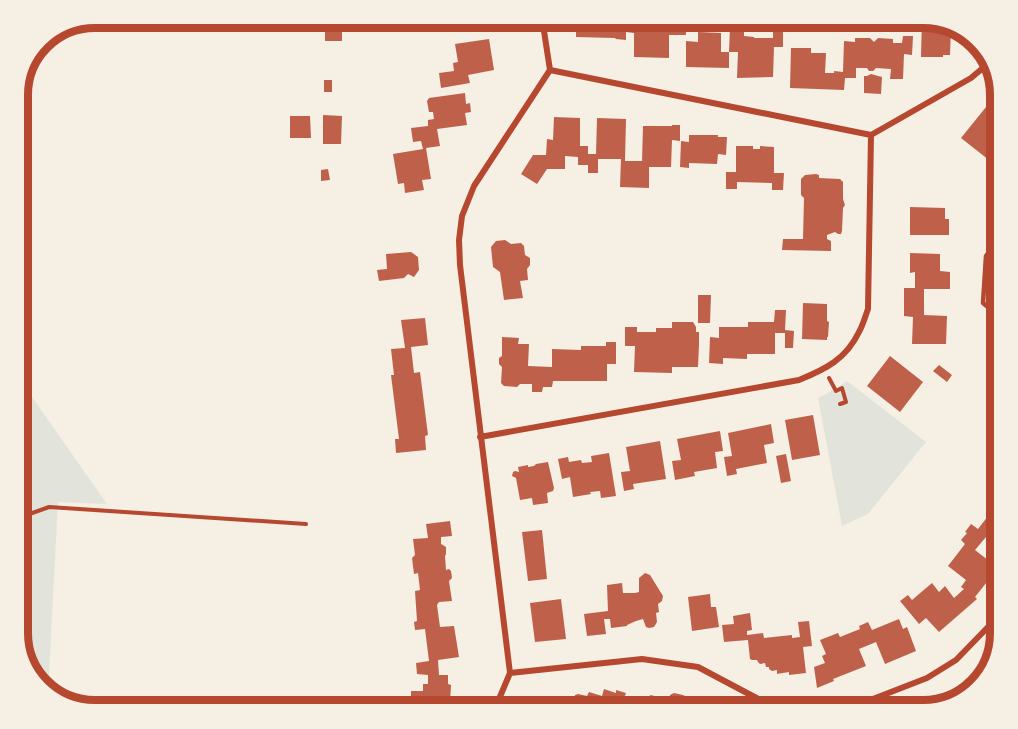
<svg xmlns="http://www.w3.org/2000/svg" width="1018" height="729" viewBox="0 0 1018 729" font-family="'Fira Sans',sans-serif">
<rect width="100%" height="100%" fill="#f6efe4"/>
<path fill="#e2e4dc" d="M18,377L107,504L58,502L48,694L18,638Z
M847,381L926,442L868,514L842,526L818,398L833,390Z"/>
<path fill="#bf614a" d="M325,18H342V41H325Z
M470,18H503L504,19L471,24Z
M576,18L686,19V35H669V58L634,57V33L626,32V40L616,39L615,38L576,37Z
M922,18L951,27L950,55H943V57H921Z
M730,27L744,28V36L754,37V38H773V29H783V47H774L773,77L737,78L738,52H729Z
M698,32L721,33V52H729V68L686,67V41L698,42Z
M903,36H913L912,55L904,54L903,79H890L891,69L876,68L873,71H869L867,68H856V78H845L844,90L790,88L791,48H811V53H826L825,73H834V71L843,72L844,41L855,42V38H870L874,42L878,38L893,39V43H902Z
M489,39L494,70L468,75L470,83L441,88L439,73L454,71L453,63L458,62L455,44Z
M871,74L882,77L881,94L864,93V76H867Z
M324,80H332V92H324Z
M465,93L466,104L470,103L471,112L465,113L467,125L437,129L440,146L426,148L431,179L422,180L424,190L405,193L404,183L398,184L393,154L423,149L421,141L413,142L411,128L428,126V120L434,119L433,112H429L427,101L429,98Z
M986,107L1000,118V157L994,164L961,138Z
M323,115L342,116L341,144H323Z
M290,116H310L311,138H290Z
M554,117L580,118V146H588V154H596L597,118L626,119L625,161H642L643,126H672V125H680V141L672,140L671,167H649V188L620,187L621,159H598V173H588V165H578V157L565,156V169H547L537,184L521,174L533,155H546L547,139L553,140Z
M689,135H718V137H727L726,155L718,154L717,164L689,163V168L680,167L681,141L689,142Z
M736,146H753V149H760V146L774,147V173H784L783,190H772V183L737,182V189H726V172H736Z
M328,169L330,180L321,181V170Z
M816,174L819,175V178L840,179L843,182V199L845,205L843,208L842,231L841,234H838L835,232L827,235V239L831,241V251L782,250L783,239H803L804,198L801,195V179L805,175Z
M910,207L945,208V219H949V235H910Z
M505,240L511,244L521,243L524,246L525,255L530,258V265L527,269L528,280L520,281L523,298L504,300L500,272L493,267L491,247L496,241Z
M411,252L418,257L419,270L414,277L408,274L404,278L379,281L377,270L387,269L386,254Z
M910,253L940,254V271L950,272V289H924V315L947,316L946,344H912L913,317L904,316V288H915V272L910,273Z
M1000,261V282L990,274Z
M698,295H711L710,323H698Z
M803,303L827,304V321L829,322L828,337H827V340L802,339Z
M775,310H786L785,330L794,331L793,348H785V333H775V354H747V359L723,358V364L709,363L710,337L719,338V327H748V322H774Z
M425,318L428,345L411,347L414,373L420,372L428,435L425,436L426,450L396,453L395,439H399L391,375H394L391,349L405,348L401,320Z
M672,322H693L696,327V332H699V344L698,367H672V373L634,372L635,346H625V327H637V332H656V328H672Z
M502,337L519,338L518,344H529L528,366L552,367V349L581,350V346H606V342H616V364H607V381H553L552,387H543L542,392H532V384H520L517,387L504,386L501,383L502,367L499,364V358L502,356Z
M890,356L923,382L900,412L867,386Z
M939,365L952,375L947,382L933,371Z
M813,415L820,455L792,460L785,420Z
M771,424L774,443L764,445L767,463L736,469L737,474L727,476L724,457L732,456L728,433Z
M720,431L723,451L715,452L717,468L694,472L695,476L675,480L672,461L681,460L677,439Z
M660,441L666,479L633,484L634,489L624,491L621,472L630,471L626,447Z
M609,453L616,496L601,498L600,491L590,492L591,494L573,497L570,477L562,479L558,459L568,457L569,462L581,460L582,463L592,462L591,456Z
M786,454L791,481L781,483L776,456Z
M548,462L554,488L553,491L547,493L548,503L533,505L532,498L520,500L516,478L512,476L513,472L515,471L519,472L518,467L528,465V467L534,466L536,464Z
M995,507L1000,511V548L986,537L975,550L998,568L975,597L977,599L939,632L926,618L919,624L900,601L908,595L912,600L932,583L939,592L945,586L954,598L964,589L961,587L966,580L948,566L965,544L961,540L967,533L965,532L971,524L978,529Z
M450,521L452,536L441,537V544L446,547V554L445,556L446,570L449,569L451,571L452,578L449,581L452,601L439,602L437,605L440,627L454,626L459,657L438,660L439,675H448V684L451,685L450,703H448V711H401V701H411V691H423V684H428V675L417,674L416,663L429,661L425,629L415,630L414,622L417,621L415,591L420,590L418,573L414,574L412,558L415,555L413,539L428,538L426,524Z
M542,530L547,579L528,581L522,532Z
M645,573L650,575L663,596L662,601L658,604L659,612L656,613L657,622L654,627L649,628L646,627L643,619L636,621L627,625V626L611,628L610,619H604L606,634L587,636L584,614L608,611L607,585L622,583L623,593H635L639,592V578Z
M710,594L711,607H716L719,627L692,631L688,597Z
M561,599L566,639L535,642L530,603Z
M750,613L752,630L747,631V635L763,633L764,638L792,635V638L800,637L798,622L809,621L812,646L803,647L806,673L789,675V672L777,674V670L772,671L769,669V667H766L765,663L760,664L758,662L757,660H752L750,659L748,640L724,642L722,625L734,624L733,616Z
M899,619L903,629L907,627L916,651L885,664L876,642L859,649L866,666L833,679L834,681L817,688L814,667L825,663L822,656L826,654L820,640L838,633L840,637L860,629L859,626L868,622L872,630Z
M604,689L616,693V690L626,693L622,704L641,708L642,704H644L649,702L650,695L670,699V695L674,693L683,695L697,702L698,700L720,711H675L668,710V711H620L621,710L612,707L611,711H576L577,706L572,704L575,695L578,694L587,696L589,692L602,696Z"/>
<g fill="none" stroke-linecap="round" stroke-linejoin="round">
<path stroke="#b5482f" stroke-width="4" d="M829,378L836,391L842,388L846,402L840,404
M18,520L21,517L49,507L306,524"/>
<path stroke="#b5482f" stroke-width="4.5" d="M1000,237L986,256L983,303L1000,317"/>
<path stroke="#b5482f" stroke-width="6" d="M550,70L871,135L971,78L990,62L991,60
M480,437L799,380C826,369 846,359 859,332C863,325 865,317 868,309L871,135
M510,673L642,659L698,667L781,711
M494,711L510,673L460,265L459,240L462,216L474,186L550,70L542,18
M842,711L927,678L956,660L989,626L1000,612"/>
</g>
<path d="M0 0H1018V729H0ZM95 28H923A67 67 0 0 1 990 95V633A67 67 0 0 1 923 700H95A67 67 0 0 1 28 633V95A67 67 0 0 1 95 28Z" fill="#f6efe4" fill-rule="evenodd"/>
<path fill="none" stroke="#b5482f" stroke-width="8" d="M95 28H923A67 67 0 0 1 990 95V633A67 67 0 0 1 923 700H95A67 67 0 0 1 28 633V95A67 67 0 0 1 95 28Z"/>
</svg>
